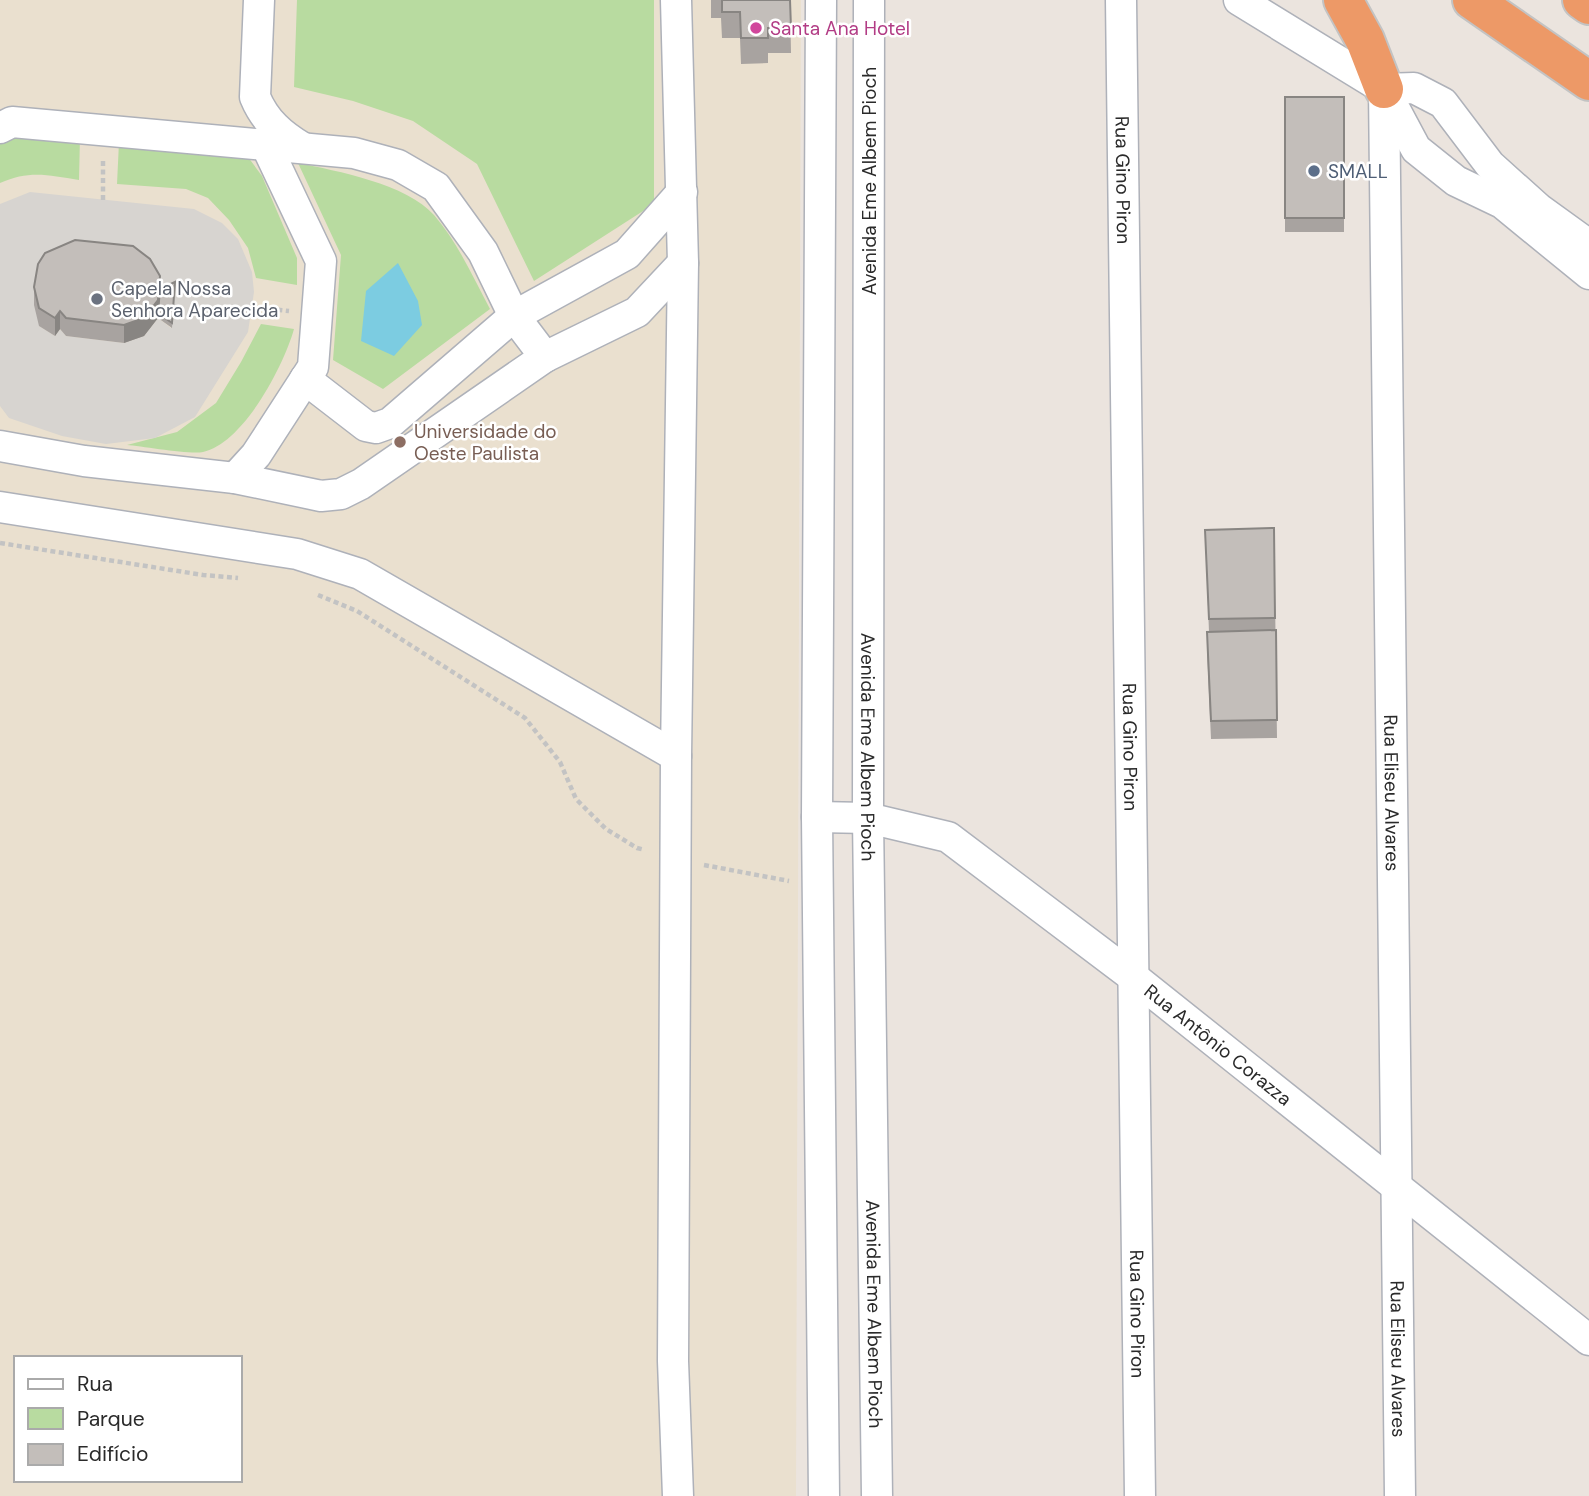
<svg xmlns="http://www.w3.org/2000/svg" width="1589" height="1496" viewBox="0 0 1589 1496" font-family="'DM Sans',sans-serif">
<rect width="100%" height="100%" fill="#ebe4de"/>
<path fill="#eae0cf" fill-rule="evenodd" d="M0,0H801L796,1496H0ZM16,1358H240V1480H16Z"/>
<path fill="#b8dba0" d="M297,0H654V204L534,281L477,164L413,121L353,101L294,87Z
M0,136L80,137L79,180C48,175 29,170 0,183Z
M119,142L248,157L262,176L297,258V285L256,278L248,248L229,220L208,198L186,189L117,184Z
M298,163C337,171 407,184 434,215C458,243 473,277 490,309L383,389L333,360L341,255Z
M261,324L294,329C284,365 244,443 203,452C191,455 142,446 127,445L177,432L216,403L241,362Z"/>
<path fill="#d7d4d0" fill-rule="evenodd" d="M30,192L194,209L222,223L238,239L252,272L254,292L248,332L195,417L155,438L106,444L62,436L9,418L0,406V204ZM175,287L171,328L158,318L144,336L124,343L66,336L60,329L55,336L39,326Z"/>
<path fill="#7ccce1" d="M398,263L418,301L422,325L394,356L361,341L366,291Z"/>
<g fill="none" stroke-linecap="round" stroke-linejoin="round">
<defs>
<g id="minor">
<path d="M259,0L255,97C265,121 281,135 303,148"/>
<path d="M676,0L683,263L676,756L673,1361L678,1496"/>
<path d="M821,0L817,817L824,1496"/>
<path id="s1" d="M869,0L868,818L877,1496"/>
<path id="s2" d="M1121,0L1140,1496"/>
<path d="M1239,0L1384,89L1416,149L1456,181L1502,203L1589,274"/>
<path id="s3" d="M1384,89L1400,1496"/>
<path d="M1384,89L1414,88L1443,103L1490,165L1539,209L1589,245"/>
<path d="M0,128L12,122L354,153L398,165L436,187L483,252L514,316L545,357L361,484L341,494L321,496L235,478L84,461L0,446"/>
<path d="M545,357L637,312L683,263"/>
<path d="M305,379L366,426L376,428L390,423L514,316L627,254L682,192"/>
<path d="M235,478L256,455L313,367L321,261L266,145"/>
<path d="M0,507L297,554L360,574L676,756"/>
<path id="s4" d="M817,817L868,818L948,837L1132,976L1589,1340"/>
</g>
<path id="highway" d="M1343,0L1365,40L1384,89
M1472,0L1589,81
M1582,0L1589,5"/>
</defs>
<use href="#minor" stroke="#aeb1b9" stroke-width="33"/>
<use href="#highway" stroke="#c3c3c3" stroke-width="42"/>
<path stroke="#c3c3c3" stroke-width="4.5" stroke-dasharray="5 3.5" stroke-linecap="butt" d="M103,200V159
M252,307L289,311
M0,543L203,575L238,578
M318,595L357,611L525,718L560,762L576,799L606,829L637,848L645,850
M704,865L789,881"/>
<use href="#minor" stroke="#fff" stroke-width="30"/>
<use href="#highway" stroke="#ed9967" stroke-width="38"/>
</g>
<path fill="#a8a3a0" d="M693,0H790L791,53H768V63L741,64L740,38H722L721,18H711V0Z
M1285,97H1344V232H1285Z
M175,282L172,328L158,318L144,336L124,343L66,336L60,329L55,336L39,326L34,305V287L160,289Z
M1274,528L1277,738L1211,739L1207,650V632H1209L1205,530Z"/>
<path fill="#888582" d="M160,276V294L158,318L144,336L124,343V325Z
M60,311V329L55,336V318Z"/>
<path fill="#c3beba" stroke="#888582" stroke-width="2" d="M722,0H790L791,28H768V38H741L740,12H722Z
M1285,97H1344V218H1285Z
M75,240L133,246L150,259L160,276L158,300L144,318L124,325L66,318L60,311L55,318L39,308L34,287L38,264L45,253Z
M175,282L172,323L158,313L160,289Z
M1274,528L1275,618L1209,619L1205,530Z
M1276,630L1277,720L1211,721L1207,632Z"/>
<circle fill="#d1479c" stroke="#fff" stroke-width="2.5" cx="756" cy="28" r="7"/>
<circle fill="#5c6f8a" stroke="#fff" stroke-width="2.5" cx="1314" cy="171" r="7"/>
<circle fill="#6b7280" stroke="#fff" stroke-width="2.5" cx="97" cy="299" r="7"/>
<circle fill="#8d6e63" stroke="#fff" stroke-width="2.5" cx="400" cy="442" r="7"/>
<g text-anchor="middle" stroke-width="5" stroke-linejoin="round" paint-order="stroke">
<g font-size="19" fill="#b23c85" stroke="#fff" text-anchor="start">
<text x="770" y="35">Santa Ana Hotel</text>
</g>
<g font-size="19" fill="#4e5e75" stroke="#fff" text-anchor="start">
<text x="1328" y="178">SMALL</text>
</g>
<g font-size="19" fill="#2a2a2a" stroke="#fff">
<text transform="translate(869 181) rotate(-90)" y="7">Avenida Eme Albem Pioch</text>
<text dy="7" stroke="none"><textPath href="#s2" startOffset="180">Rua Gino Piron</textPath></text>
<text dy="7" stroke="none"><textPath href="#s1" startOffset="747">Avenida Eme Albem Pioch</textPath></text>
<text dy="7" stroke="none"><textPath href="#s2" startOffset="747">Rua Gino Piron</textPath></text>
<text dy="7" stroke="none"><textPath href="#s3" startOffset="704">Rua Eliseu Alvares</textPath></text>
<text dy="7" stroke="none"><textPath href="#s4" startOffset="474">Rua Antônio Corazza</textPath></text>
<text dy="7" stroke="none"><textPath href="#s1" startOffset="1314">Avenida Eme Albem Pioch</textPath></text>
<text dy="7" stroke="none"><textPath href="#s2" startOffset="1314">Rua Gino Piron</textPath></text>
<text dy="7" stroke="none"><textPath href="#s3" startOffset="1270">Rua Eliseu Alvares</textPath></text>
</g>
<g font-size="19" fill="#5b616d" stroke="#fff" text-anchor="start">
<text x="111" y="295">Capela Nossa<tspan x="111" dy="22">Senhora Aparecida</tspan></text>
</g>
<g font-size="19" fill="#785e54" stroke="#fff" text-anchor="start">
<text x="414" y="438">Universidade do<tspan x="414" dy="22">Oeste Paulista</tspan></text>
</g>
</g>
<rect x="14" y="1356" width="228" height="126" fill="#ffffff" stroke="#aaaaaa" stroke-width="2"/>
<rect x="28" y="1379" width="35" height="10" fill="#ffffff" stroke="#aaaaaa" stroke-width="2"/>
<text x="77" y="1391" font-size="21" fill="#2a2a2a">Rua</text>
<rect x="28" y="1408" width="35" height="21" fill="#b8dba0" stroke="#aaaaaa" stroke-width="2"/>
<text x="77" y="1426" font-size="21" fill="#2a2a2a">Parque</text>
<rect x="28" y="1444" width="35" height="21" fill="#c3beba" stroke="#aaaaaa" stroke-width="2"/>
<text x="77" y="1461" font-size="21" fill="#2a2a2a">Edifício</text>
</svg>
